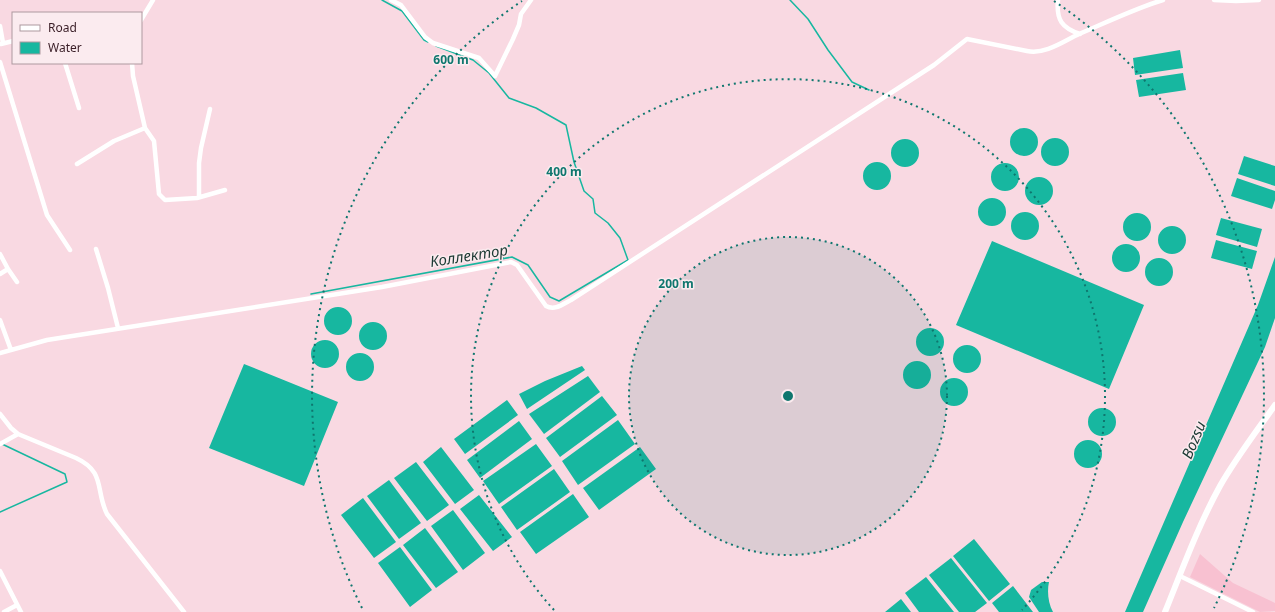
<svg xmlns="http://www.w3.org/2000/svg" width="1275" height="612" viewBox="0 0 1275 612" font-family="'Noto Sans',sans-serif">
<rect width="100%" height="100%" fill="#f9d9e2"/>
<path fill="#f8c1d1" d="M1200,554L1233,583L1275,603V611L1260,612L1190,577Z"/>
<path fill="#17b7a0" d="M1180,50L1183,68L1135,75L1133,58Z
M1183,73L1186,90L1139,97L1136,80Z
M1010 142a14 14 0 1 1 28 0a14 14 0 1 1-28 0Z
M1041 152a14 14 0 1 1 28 0a14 14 0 1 1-28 0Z
M891 153a14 14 0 1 1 28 0a14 14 0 1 1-28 0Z
M1244,156L1275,166V186L1238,174Z
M863 176a14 14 0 1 1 28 0a14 14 0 1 1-28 0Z
M991 177a14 14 0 1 1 28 0a14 14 0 1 1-28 0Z
M1025 191a14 14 0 1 1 28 0a14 14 0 1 1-28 0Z
M1237,178L1275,191V200L1272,209L1231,196Z
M978 212a14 14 0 1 1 28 0a14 14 0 1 1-28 0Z
M1011 226a14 14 0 1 1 28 0a14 14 0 1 1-28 0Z
M1123 227a14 14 0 1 1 28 0a14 14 0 1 1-28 0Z
M1221,218L1262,229L1257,247L1216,235Z
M1158 240a14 14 0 1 1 28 0a14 14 0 1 1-28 0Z
M1216,240L1257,251L1252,269L1211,258Z
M992,241L1144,305L1109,389L956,325Z
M1112 258a14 14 0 1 1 28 0a14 14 0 1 1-28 0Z
M1275,257V318L1265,347L1183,522L1143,612H1125L1258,305Z
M1145 272a14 14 0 1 1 28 0a14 14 0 1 1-28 0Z
M324 321a14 14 0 1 1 28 0a14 14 0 1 1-28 0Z
M359 336a14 14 0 1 1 28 0a14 14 0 1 1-28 0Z
M916 342a14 14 0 1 1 28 0a14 14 0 1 1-28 0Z
M311 354a14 14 0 1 1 28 0a14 14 0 1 1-28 0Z
M953 359a14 14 0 1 1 28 0a14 14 0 1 1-28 0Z
M346 367a14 14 0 1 1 28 0a14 14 0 1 1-28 0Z
M903 375a14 14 0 1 1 28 0a14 14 0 1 1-28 0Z
M244,364L338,402L304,486L209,448Z
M582,366L585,370L527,409L519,394L545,381Z
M588,376L600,392L544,434L529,414Z
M940 392a14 14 0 1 1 28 0a14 14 0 1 1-28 0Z
M602,396L617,415L560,457L546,438Z
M507,400L518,415L465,454L454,439Z
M1088 422a14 14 0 1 1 28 0a14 14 0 1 1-28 0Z
M618,420L635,444L578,485L562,461Z
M519,421L532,439L480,478L467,460Z
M1074 454a14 14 0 1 1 28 0a14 14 0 1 1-28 0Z
M536,444L552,466L499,504L483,481Z
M441,447L474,490L455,504L423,462Z
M640,447L656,469L599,510L583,488Z
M416,462L449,505L427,521L394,478Z
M554,469L570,492L517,530L501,507Z
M389,480L421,523L399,539L367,496Z
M573,494L589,517L536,554L520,532Z
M479,495L512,537L493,551L460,509Z
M363,498L396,542L374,558L341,515Z
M453,510L485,553L463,570L431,526Z
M425,528L458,572L436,588L403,545Z
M974,539L1010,584L989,601L953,556Z
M400,547L432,590L410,607L378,563Z
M951,558L987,603L975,612H959L929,575Z
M926,577L954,612H919L905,593Z
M1042,582H1049C1047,591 1048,603 1053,612H1039L1029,597L1031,590Z
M1013,586L1033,612H999L992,603Z
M901,599L911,612H885Z"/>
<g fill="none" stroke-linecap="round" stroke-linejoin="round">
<path stroke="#17b7a0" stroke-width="1.5" d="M382,0L402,11L424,40L428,42
M790,0L808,19L828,50L852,82L869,90
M311,294L512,257L528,265L550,297L559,301L628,260L620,238L608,223L595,213L593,199L584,191L574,162L566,125L536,108L509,98L489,73L473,60L436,46
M0,512L67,482L65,474L2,444"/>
<path stroke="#fff" stroke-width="4.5" d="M391,0L401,5L425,37L433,43L479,58L495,76L513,39L519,25L521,14L531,0
M1058,0C1056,20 1062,28 1080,34
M1214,0L1236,1L1259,0
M141,20L153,0
M0,26L3,43
M1,44L13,41
M0,62L47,215L70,250
M65,63L79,108
M132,63L133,76L145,128L154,141L159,194L165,200L197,198L225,190
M77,164L114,141L145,128
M199,197V163L201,148L210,109
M96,249L108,288L118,328
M0,254L8,269L17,282
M0,274L8,269
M0,320L11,350
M0,353L47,340L382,287L511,262L517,265L546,306C555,311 563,304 571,300L934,65L967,39L1027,51C1045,55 1064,41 1079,34C1105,23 1136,8 1163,0
M0,414L11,428L18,434L76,458C106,472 95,490 107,514L184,612
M0,444L18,434
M0,571L21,612
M1180,576L1253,612
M4,612L17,605"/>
<path stroke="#fff" stroke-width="6" d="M1165,612C1182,570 1198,526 1220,486C1236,458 1256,432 1275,405"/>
</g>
<circle cx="788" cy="396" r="159" fill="#0f766e" fill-opacity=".12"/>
<g fill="none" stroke="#0f766e" stroke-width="2" stroke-dasharray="2 4">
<circle cx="788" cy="396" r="159"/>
<path d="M554 610A317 317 0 1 1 1022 610"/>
<path d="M362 608A476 476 0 0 1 522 1M1054 1A476 476 0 0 1 1214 608"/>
</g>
<g text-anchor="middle" stroke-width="3" stroke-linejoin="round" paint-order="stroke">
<g font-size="15" font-style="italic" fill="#1c3933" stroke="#fbebef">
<text transform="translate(469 256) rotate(-9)" y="5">Коллектор</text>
<text transform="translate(1194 440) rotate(-67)" y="5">Bozsu</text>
</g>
</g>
<circle cx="788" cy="396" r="6" fill="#0f766e" stroke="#fbebef" stroke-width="2"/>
<g font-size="12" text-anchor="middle" font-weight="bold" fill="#0f766e" stroke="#fbebef" stroke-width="3" stroke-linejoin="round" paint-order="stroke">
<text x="451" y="64">600 m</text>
<text x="564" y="176">400 m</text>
<text x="676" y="288">200 m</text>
</g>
<rect x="12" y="12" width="130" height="52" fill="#fbebef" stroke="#ae999f"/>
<rect x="20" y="25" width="20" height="6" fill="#ffffff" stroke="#ae999f"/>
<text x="48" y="32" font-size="12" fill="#3a1e27">Road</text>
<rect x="20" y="42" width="20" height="12" fill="#17b7a0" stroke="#ae999f"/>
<text x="48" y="52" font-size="12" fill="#3a1e27">Water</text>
</svg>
